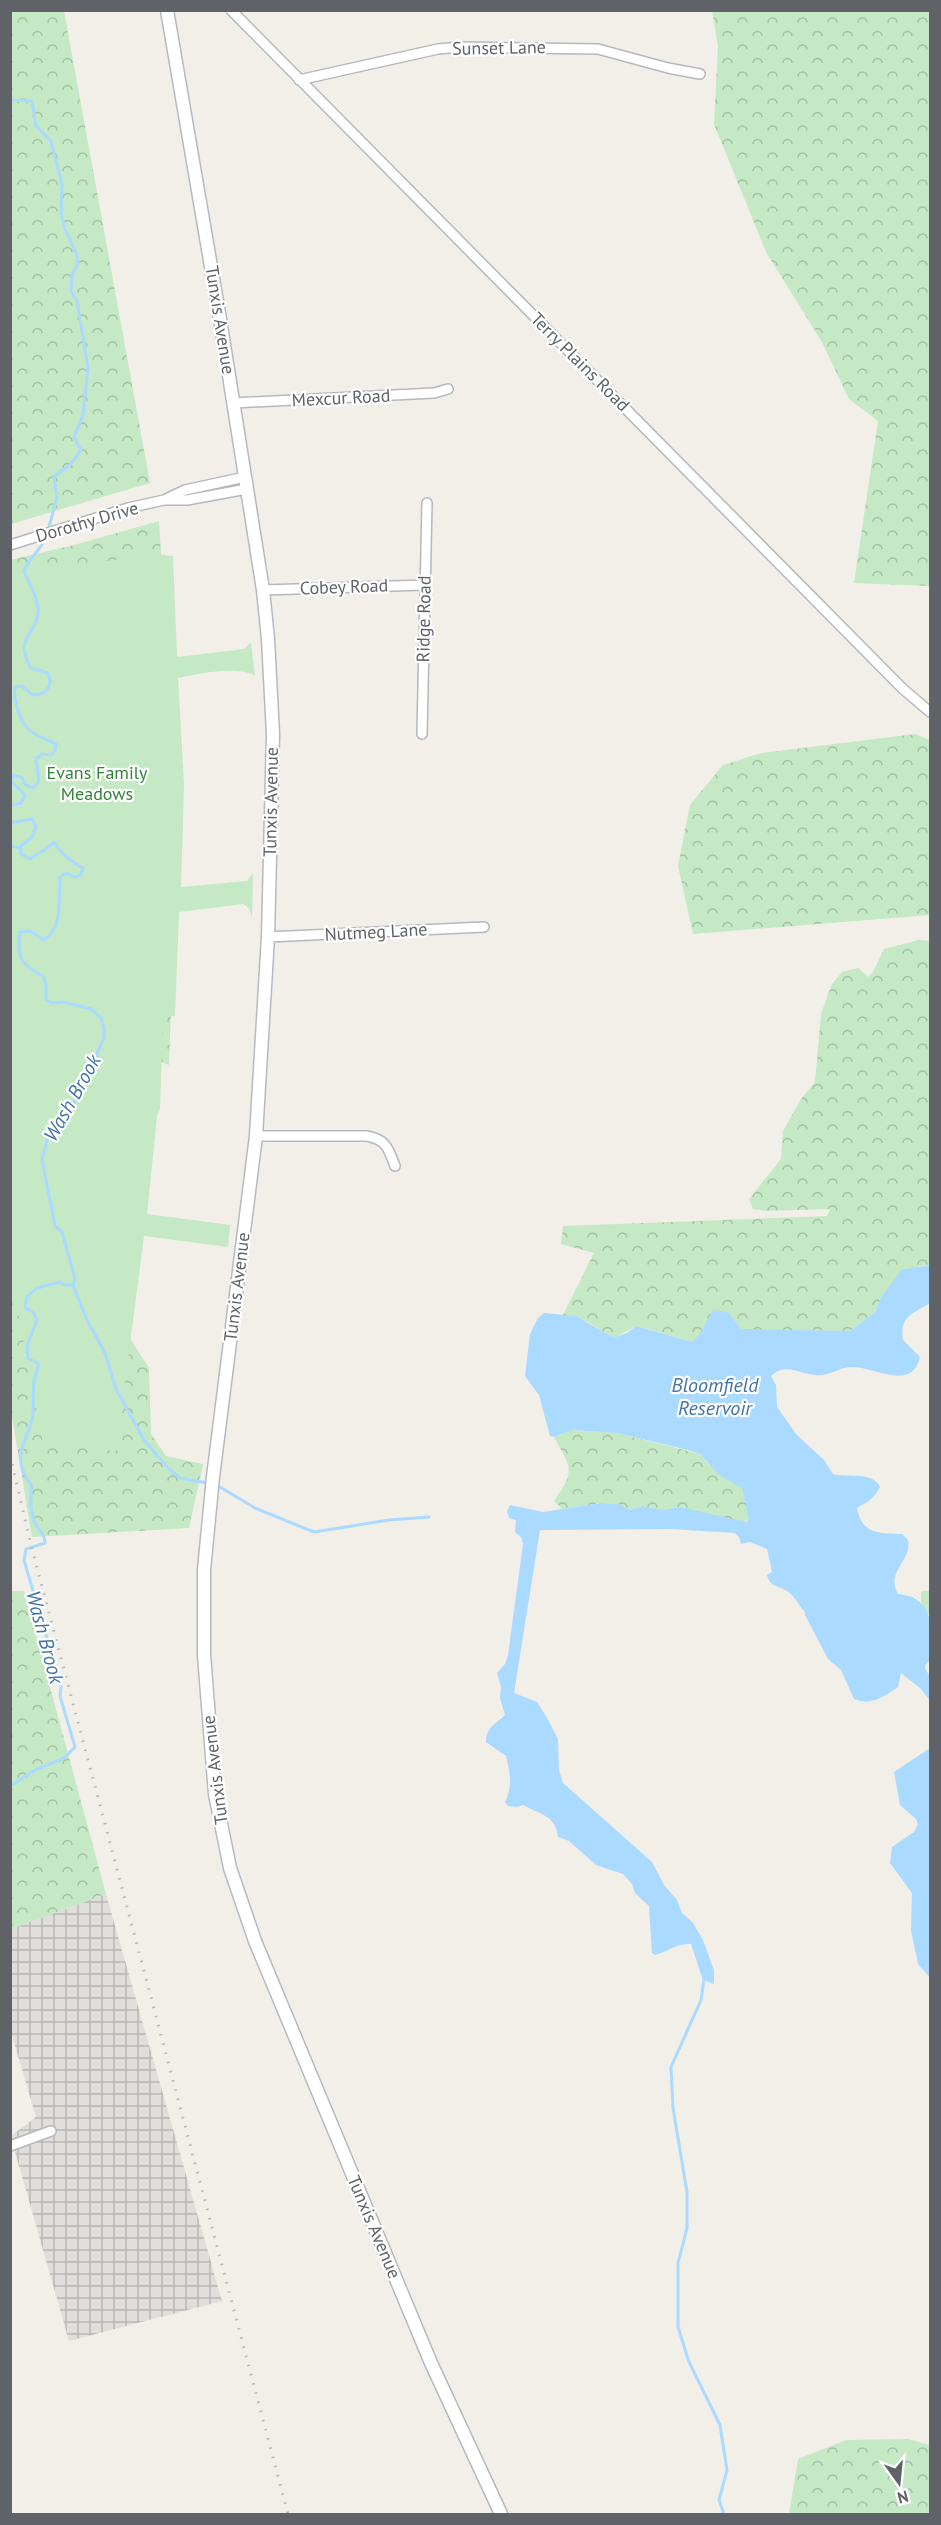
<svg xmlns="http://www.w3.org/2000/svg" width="941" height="2525" viewBox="0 0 941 2525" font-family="'PT Sans',sans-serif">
<defs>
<pattern id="industrial-grid" width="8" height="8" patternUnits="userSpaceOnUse" patternTransform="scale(1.5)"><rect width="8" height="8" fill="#e0deda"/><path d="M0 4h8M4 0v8" fill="none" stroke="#b9b8b5"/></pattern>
<pattern id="forest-crowns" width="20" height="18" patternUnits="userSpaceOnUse" patternTransform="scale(1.5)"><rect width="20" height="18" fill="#c5e8c5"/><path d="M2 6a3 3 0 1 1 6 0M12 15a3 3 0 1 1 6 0" fill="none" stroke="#a3c0a4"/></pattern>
</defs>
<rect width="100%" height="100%" fill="#f1efe8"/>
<path fill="url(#industrial-grid)" d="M106,1894L222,2301L69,2341L11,2138V2136L36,2117L11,2032V1929Z"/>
<path fill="url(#forest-crowns)" d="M11,10L64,11L150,483L11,524Z
M712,11H930V586L854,583L878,421L849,399L822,342L766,252L714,124L718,46Z
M159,521L178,825L169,1065L143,1056L129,1337L149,1368L151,1434L166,1456L203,1464L189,1528L32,1537L10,1404V560L74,545Z
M915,734L930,740V915L693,934L678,866L690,805L723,765L761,753Z
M919,940L930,941V1265L919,1266L881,1298L875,1312L850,1331L741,1330L735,1321L704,1326L699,1337L692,1342L637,1326L615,1337C595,1330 587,1316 563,1315L594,1253L561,1244L563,1226L827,1216L830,1209L766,1211L753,1209L749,1199L781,1159L783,1131L801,1099L815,1082L821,1014L832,984L842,972L858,968L868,977L873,972L884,949Z
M572,1430L617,1433L700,1454L709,1465L742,1488L750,1520L737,1522L680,1507L661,1510L643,1506L630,1510L618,1504L601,1503L562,1509L554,1501C576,1470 571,1468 554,1437Z
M11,1591H24L106,1894L11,1929Z
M921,1591H930V1617L921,1602Z
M908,2439L930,2445V2514H789L798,2459L846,2440Z"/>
<path fill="#c5e8c5" d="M162,555L173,556L177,657L244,649L251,642L255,676C240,665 196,674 178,678L184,785L181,887L247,881L253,873L252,917L249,908L243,904L179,912L175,1016L163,1017L160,1109L157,1116L147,1214L230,1225L228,1247L144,1236L116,1451L43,1444L10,1271L11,571Z"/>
<path fill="#aadaff" d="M930,1265V1303C913,1314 899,1316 903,1340L920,1357C912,1392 875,1367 852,1367C839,1367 828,1377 815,1375C799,1374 786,1362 771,1376L776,1385L777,1407L796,1434L824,1460L833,1474C848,1478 873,1471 880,1487C874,1499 867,1502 857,1508C862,1535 880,1533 902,1534L908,1540C913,1559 885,1572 898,1594C937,1598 931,1630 930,1660L926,1664L925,1668L930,1677V1701L921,1689L901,1673L898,1687C883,1697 871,1706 854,1699L841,1670L828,1659L805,1615V1612C798,1605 794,1594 785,1590C775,1585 770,1586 767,1575L772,1572L767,1549L750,1542L741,1544L739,1537L735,1533L671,1529L540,1530L514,1693L537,1702L546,1716L558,1739L559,1770L563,1783L652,1862L664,1885L677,1900L682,1913L693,1923L703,1940L714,1970V1984L703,1980L691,1944C673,1944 670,1951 655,1955L652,1953L649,1906L635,1893L632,1884L623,1874L596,1865L569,1841L558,1837C556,1815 539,1814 523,1805L517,1807L508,1806L505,1802C513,1786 510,1773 506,1756L486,1742C486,1727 496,1724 505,1715L500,1698L501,1687L497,1673L505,1664L508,1655L523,1544L521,1537L515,1532L516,1520L509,1518L507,1511L510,1505L543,1512L601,1503L618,1504L630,1510L643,1506L661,1510L680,1507L746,1522L749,1520L742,1488L719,1475L700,1454L688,1450L617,1433L572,1430L554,1437L550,1436L539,1395L525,1376L530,1334L538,1318L544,1313L576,1316L605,1333L615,1337L627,1333L636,1326L692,1342C703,1334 706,1320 713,1310L728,1312L741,1329L850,1331L875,1312L881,1298L901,1270Z
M930,1748V1978L918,1964L911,1930L912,1893L890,1863L892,1847L914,1832L918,1824L916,1819L900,1805L894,1772Z"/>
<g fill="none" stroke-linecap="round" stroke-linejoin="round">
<path stroke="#aadaff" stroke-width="3" d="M10,100L32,101L36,126L51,141L62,184L61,213L65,229L76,253L78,263L72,275L71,291L77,301L88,368L83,415L74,437L81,450L70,465L54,476L57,497L48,531
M10,805L21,803L25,795L11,781L12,775L21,777L26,785L33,788L39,782L36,759L42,754L51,755L55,751L56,744C48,740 33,735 27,728C19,718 13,699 15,687L22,686L33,695C47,695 53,686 48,673L31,668C12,636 40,634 38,607C37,595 28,582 24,571C29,558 41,550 46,537
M10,823L32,819L36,827L32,837L21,846V854L30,859C39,852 47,850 54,842C61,854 70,861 83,868L81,875L75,877L66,873L60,877C58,898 64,927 44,940L30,931L20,932C16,957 22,966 43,976L46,985V1000L52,1003L63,1002L91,1009L101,1018L104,1028V1038L76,1100L47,1140L42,1160L55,1226L62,1232L75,1278L73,1285H65L60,1282L37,1288L27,1297L25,1308L33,1312L37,1320L27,1346L28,1358L39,1364C37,1370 35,1376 34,1382C32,1394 35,1407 32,1419C25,1447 10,1457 32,1486C30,1498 30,1509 34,1521C37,1529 45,1533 45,1543L26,1549L24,1560L61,1686L60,1696L75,1747L64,1758L35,1770L10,1786
M10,846L21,848
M73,1285L87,1320L105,1353L116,1389L144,1440L167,1467L180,1478L208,1483
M215,1484L255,1508L314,1532L389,1520L429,1517
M704,1979L701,2000L671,2067L673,2108L687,2192V2228L678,2263V2327L689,2362L720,2425L727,2470L719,2500L724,2514"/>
<defs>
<path id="street" d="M231,10L903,689L930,712
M299,80L438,49L461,47L598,49L668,68L700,74
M233,403L434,393L448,389
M166,499L185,490L245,477
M10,545L128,508L164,500H187L247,489
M263,590L425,585
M422,734L427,503
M268,937L484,927
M256,1136H367C387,1140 388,1148 395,1166
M10,2146L51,2131"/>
<path id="secondary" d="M167,10L220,319L263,590L268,639L273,734L268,937L256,1136L213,1477L204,1570V1655L215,1794L230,1868L255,1941L431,2363L501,2514"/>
</defs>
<use href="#street" stroke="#b5b8bc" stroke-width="12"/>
<use href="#secondary" stroke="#b6babf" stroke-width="15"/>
<use href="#street" stroke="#fff" stroke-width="9"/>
<use href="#secondary" stroke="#fff" stroke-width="12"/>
<path stroke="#b6b7b8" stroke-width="3" stroke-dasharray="1.5 8" stroke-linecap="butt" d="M10,1455L31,1545L288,2514"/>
</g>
<g text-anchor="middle" stroke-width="4.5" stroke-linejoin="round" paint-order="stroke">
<g font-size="18" fill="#5f6368" stroke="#fff">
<text transform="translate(499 48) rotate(-1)" y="6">Sunset Lane</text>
<text transform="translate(220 320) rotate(81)" y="6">Tunxis Avenue</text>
<text transform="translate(580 362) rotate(45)" y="6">Terry Plains Road</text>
<text transform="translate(341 398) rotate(-3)" y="6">Mexcur Road</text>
<text transform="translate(87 522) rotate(-16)" y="6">Dorothy Drive</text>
<text transform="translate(344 587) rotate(-2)" y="6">Cobey Road</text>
<text transform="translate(424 619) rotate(-89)" y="6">Ridge Road</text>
<text transform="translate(271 802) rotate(-89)" y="6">Tunxis Avenue</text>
<text transform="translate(376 932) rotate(-3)" y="6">Nutmeg Lane</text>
<text transform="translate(237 1287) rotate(-83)" y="6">Tunxis Avenue</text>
<text transform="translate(215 1770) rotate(-97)" y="6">Tunxis Avenue</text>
<text transform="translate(374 2227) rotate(67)" y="6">Tunxis Avenue</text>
</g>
<g font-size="18" fill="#348238" stroke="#fff">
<text x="97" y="779">Evans Family<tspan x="97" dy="21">Meadows</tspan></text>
</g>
<g font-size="20" font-style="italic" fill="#4174aa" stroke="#fff">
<text transform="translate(72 1098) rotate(-61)" y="7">Wash Brook</text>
<text x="715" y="1392">Bloomfield<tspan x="715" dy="23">Reservoir</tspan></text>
<text transform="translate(45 1637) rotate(75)" y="7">Wash Brook</text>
</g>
</g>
<rect width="941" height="2525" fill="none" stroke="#5f6368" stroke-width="24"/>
<g transform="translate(899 2483) rotate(165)" stroke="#ffffff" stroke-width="4.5" paint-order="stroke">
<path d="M0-4.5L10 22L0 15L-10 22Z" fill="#5f6368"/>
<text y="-9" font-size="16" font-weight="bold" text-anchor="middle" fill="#5f6368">N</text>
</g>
</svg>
